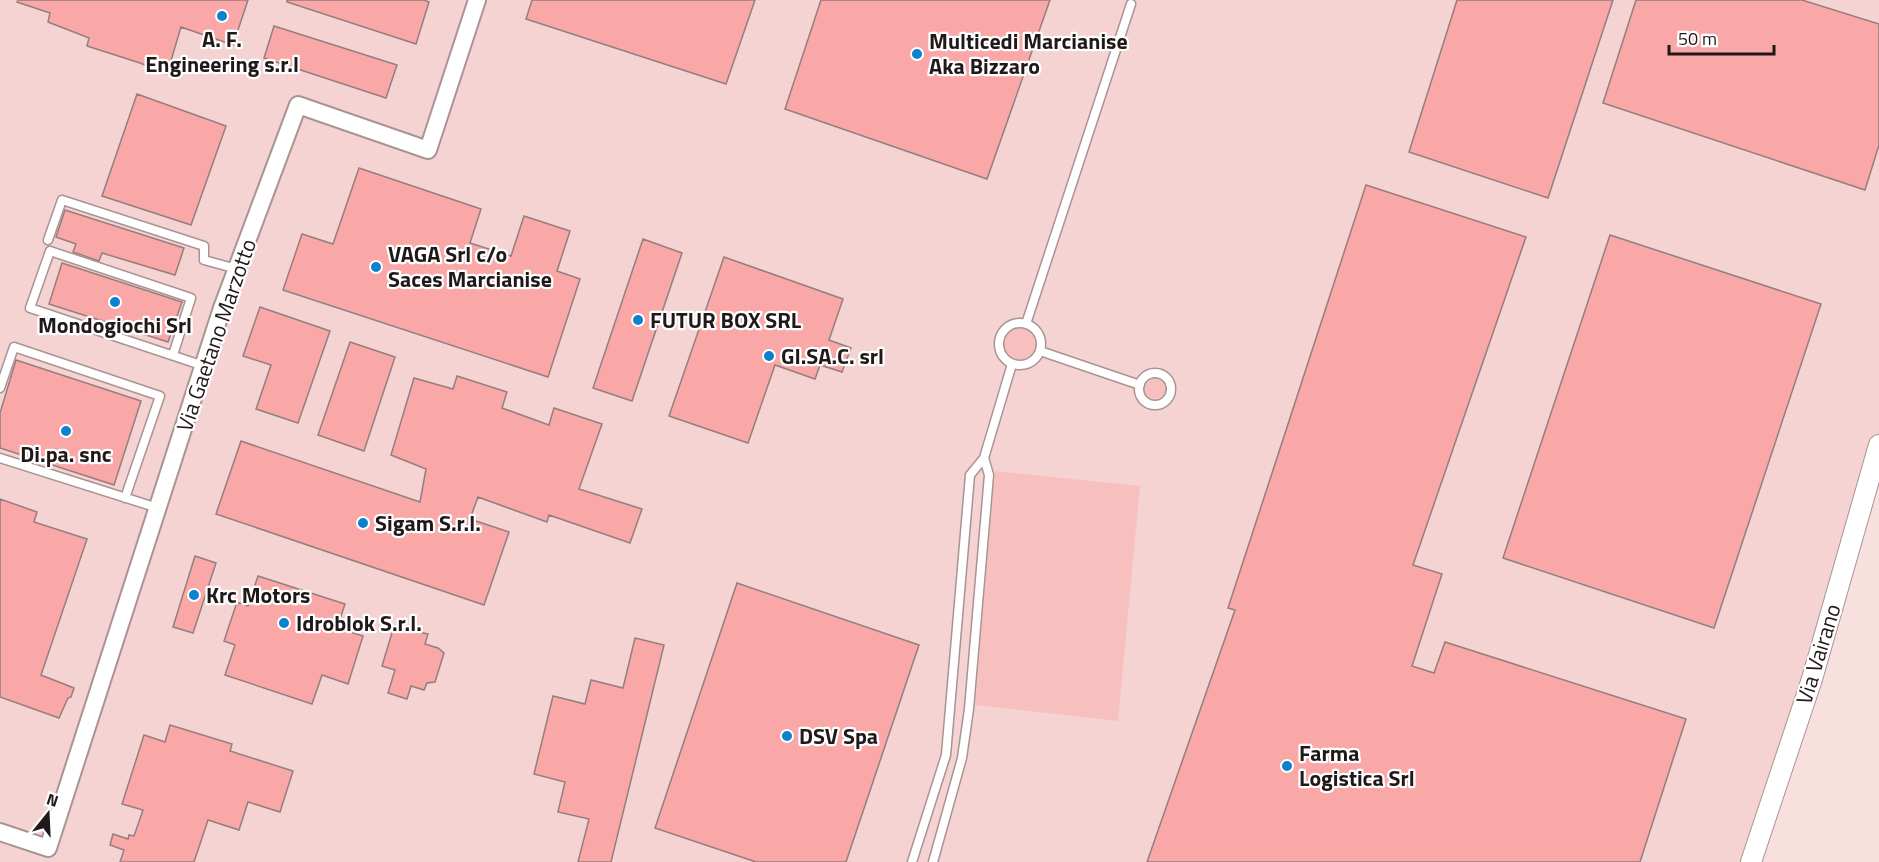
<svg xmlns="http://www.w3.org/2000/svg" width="1879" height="862" viewBox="0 0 1879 862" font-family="'Titillium Web',sans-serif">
<rect width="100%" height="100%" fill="#f8e0df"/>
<path fill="#f4d3d2" d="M0,0H1879V467L1758,862H0Z"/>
<path fill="#f7c0be" d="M1004 344a16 16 0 1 1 32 0a16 16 0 1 1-32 0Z
M1145 389a10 10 0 1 1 20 0a10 10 0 1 1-20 0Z
M995,471L1140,486L1118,721L975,705Z"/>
<path fill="#f9a7a7" stroke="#947e7e" stroke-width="1.5" d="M18,0H248L233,45L181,27L167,74L140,63L87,46L89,38L48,22L50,13L17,2Z
M287,0H424L429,2L416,44L287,2Z
M532,0H755L726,84L526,19Z
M821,0H1050L987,179L785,109Z
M1457,0H1613L1548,198L1409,152Z
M1636,0H1802L1879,24V145L1865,190L1603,103Z
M274,26L397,65L386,98L264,58Z
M137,94L226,126L191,225L102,196Z
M359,168L481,209L470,243L511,256L524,216L570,231L557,271L580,279L548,377L283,290L302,234L333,244Z
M1366,185L1526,237L1413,565L1442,574L1412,666L1434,673L1445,642L1686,719L1640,862H1147L1235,610L1228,608Z
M65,210L184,248L175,275L102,253L99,261L73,252L76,244L56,237Z
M1610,235L1821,304L1714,628L1503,558Z
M643,239L682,253L632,401L593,388Z
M724,257L843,299L829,340L851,348L842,372L820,365L815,379L775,365L748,443L669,416Z
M62,263L182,302L168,342L49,304Z
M260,307L330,331L298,423L256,409L271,365L243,356Z
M350,342L395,357L364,451L318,435Z
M16,360L141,401L114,485L0,448V413Z
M457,376L507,392L502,408L549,425L554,408L602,424L579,489L642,509L630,543L549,515L547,522L478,497L470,519L509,532L484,605L216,514L241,441L420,502L426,469L391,455L414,378L453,389Z
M0,499L37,512L34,522L87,539L41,675L74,688L71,697L68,698L59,718L0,697Z
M195,556L216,563L193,633L173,627Z
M258,576L345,604L337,628L363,636L348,684L322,675L312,704L225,675L235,645L224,641L237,602L248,606Z
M737,583L919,645L846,862H756L655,828Z
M394,626L428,634L425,644L438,648L444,653L435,682L427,683L424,690L411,686L407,699L388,693L395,670L382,666Z
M635,638L664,645L611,862H578L589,819L558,812L565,782L534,774L553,696L585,704L591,680L623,688Z
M170,725L232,744L230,751L293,771L280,812L248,802L239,830L208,820L194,862H120L124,850L110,845L113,834L128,839L129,835L134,836L143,810L122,804L144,735L165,742Z"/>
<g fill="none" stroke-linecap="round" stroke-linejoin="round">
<defs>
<path id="service" d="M48,240L62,200L204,246V260L237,269
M999 344a21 21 0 1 1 42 0a21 21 0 1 1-42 0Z
M1026,324L1131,4
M1040,351L1140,385
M173,355L191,298L50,251L30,308L204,366
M1139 389a16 16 0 1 1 32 0a16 16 0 1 1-32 0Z
M0,388L14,347L160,396L125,498
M0,458L158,508
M912,862L946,755L970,475L984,458L1012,364
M933,862L962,758L969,709L989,475L984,458"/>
<path id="minor" d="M0,832L48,848L222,308L298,105L428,150L477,0"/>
<path id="tertiary" d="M1751,862L1812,679L1879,445"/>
</defs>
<use href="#service" stroke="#a99393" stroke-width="11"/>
<use href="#minor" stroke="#a99393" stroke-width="20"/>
<use href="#tertiary" stroke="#a99393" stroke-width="22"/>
<use href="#service" stroke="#fff" stroke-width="8"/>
<use href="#minor" stroke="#fff" stroke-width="16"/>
<use href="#tertiary" stroke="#fff" stroke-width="20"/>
</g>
<g fill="#0b82cb" stroke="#fff" stroke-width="2">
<circle cx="222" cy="16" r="6"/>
<circle cx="917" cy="54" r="6"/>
<circle cx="376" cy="267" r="6"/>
<circle cx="115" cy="302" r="6"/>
<circle cx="638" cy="320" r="6"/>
<circle cx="769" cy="356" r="6"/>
<circle cx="66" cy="431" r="6"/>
<circle cx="363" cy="523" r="6"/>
<circle cx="194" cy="595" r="6"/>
<circle cx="284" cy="623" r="6"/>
<circle cx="787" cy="736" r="6"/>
<circle cx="1287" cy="766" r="6"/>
</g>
<g text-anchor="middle" stroke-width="4.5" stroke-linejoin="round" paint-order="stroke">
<g font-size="22" font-weight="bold" fill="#211919" stroke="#fff" text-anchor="start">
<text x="222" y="47" text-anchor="middle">A. F.<tspan x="222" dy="25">Engineering s.r.l</tspan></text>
<text x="929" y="49">Multicedi Marcianise<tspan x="929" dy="25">Aka Bizzaro</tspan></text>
<text x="388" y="262">VAGA Srl c/o<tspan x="388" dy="25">Saces Marcianise</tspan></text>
<text x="650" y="328">FUTUR BOX SRL</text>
<text x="115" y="333" text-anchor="middle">Mondogiochi Srl</text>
<text x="781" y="364">GI.SA.C. srl</text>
<text x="66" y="462" text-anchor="middle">Di.pa. snc</text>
<text x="375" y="531">Sigam S.r.l.</text>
<text x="206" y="603">Krc Motors</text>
<text x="296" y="631">Idroblok S.r.l.</text>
<text x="799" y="744">DSV Spa</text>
<text x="1299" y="761">Farma<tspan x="1299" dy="25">Logistica Srl</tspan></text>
</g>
<g font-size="22" fill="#211919" stroke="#fff">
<text transform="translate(216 335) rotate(-71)" y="8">Via Gaetano Marzotto</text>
<text transform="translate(1818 654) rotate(-73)" y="8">Via Vairano</text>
</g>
</g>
<g transform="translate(48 814) rotate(18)" stroke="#ffffff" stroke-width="4.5" paint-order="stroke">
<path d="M0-4.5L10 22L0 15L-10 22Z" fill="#211919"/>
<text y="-9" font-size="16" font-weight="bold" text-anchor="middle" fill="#211919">N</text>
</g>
<path d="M1669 45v9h105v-9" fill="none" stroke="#211919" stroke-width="3"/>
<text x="1678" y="45" font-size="18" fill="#211919" stroke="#ffffff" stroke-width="4.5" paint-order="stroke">50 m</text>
</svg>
